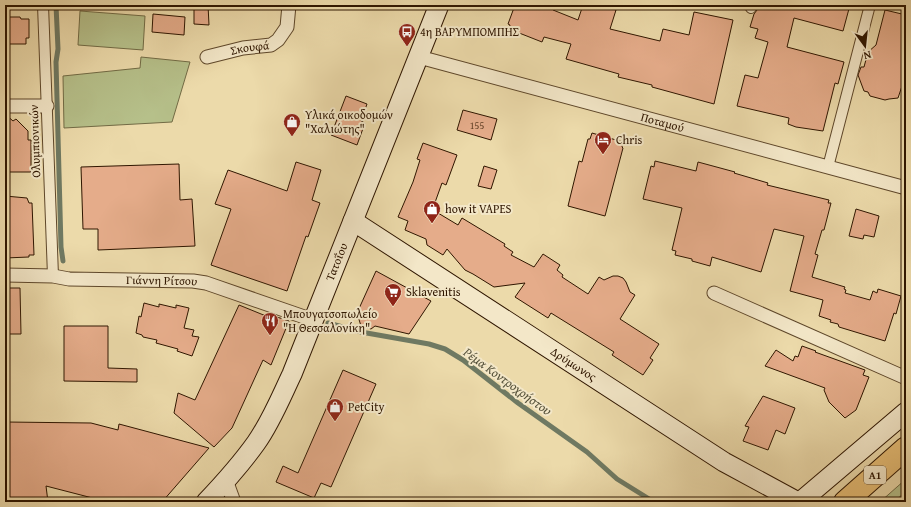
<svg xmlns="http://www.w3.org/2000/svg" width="911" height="507" viewBox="0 0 911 507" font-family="'Gentium Book Plus',serif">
<rect width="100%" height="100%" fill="#ecdaaa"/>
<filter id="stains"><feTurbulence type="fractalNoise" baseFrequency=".005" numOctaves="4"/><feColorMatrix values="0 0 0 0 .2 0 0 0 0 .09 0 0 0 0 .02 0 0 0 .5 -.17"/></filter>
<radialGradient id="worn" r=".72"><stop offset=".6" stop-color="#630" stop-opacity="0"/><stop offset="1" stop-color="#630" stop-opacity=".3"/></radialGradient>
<path fill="#b6c08a" stroke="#726b45" d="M80,11L145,16L143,50L78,45Z
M141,57L190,62L172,122L64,128L63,76L140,68Z
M906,479V491L894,502H880Z"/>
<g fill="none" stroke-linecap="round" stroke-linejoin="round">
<path stroke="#6f7962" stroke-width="5" d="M56,5L58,49L56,62L61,247L63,261
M328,323L361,332L429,344L445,349L463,360L518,403L587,452L617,479L654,502"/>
</g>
<path fill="#e5ac8a" stroke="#2f1600" d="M194,5H208L209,25L194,24Z
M515,5H555L553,10L578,20L583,5H599L616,10L610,29L660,41L663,29L689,35L694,12L733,20L714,104L652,87V85L618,77L619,74L566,59L571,44L544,37L542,42L509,29L510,25L508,24Z
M758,5H850L843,31L794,18L787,47L844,62L838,84L835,83L823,131L796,127L788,124L789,118L737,106L745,75L758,78L768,42L755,38L758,29L750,27L754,14L757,10Z
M885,10L906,15V74L898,98L889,99L885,100L870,96L868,92L864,91L858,75L861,67H864L868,52L876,45Z
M153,14L185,17L184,35L152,32Z
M5,17H20L21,19H29V38H26V44H5Z
M346,96L367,104L361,121L365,123L357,145L331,135Z
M463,110L497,119L491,140L457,130Z
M5,114L13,121L16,119L28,131V140H31V172H5Z
M592,133L623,142L622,147L623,148L605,216L568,206L579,161L582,162L588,139H590Z
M423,143L457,155L446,185L442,183L433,208H434L433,210L458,225L462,218L505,244L504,246L513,252L511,255L534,267L543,254L560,265L557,270L563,275L562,277L588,294L599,277L604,280L613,276H618L623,278L626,282L630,292L635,295L620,319L659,344L650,358L653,360L643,375L612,355L614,352L551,313L548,318L515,297L525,283L494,287L473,274L465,270L447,249L443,255L427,245L426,239L405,230L408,221L398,217L413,182L420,160L417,159Z
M655,161L696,171L698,162L735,172L734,173L768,183L767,185L829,200L828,203H831L824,230H822L815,254L818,255L812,277L845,287L844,289L846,290L845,293L870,300L873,291L877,293L878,289L901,296L896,314L894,313L885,341L839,327L838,324L830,322L831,320L819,316L823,300L790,291L804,236L774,229L761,272L712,257L710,266L692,261V259L675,255L676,251L672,250L682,208L643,199L651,166L654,167Z
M296,162L321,170L312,200L320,203L308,237L306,236L287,291L211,265L231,209L215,204L228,170L287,191Z
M179,164L180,200L192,199L195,246L98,250V229H83L81,167Z
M484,166L497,170L491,189L478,186Z
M5,196L27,198L29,203H32L34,255H29V257L5,258Z
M856,209L879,216L874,237L864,235L863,239L849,236Z
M376,271L431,301L409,334L375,326L371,329L361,326L357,313Z
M5,288H20L21,334H5Z
M144,303L159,307V304L176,308V305L189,308L184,328L194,330L192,336L199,337L192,356L177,351L178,349L156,343L157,340L143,337L142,335L136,333L139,316L141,317Z
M239,305L266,316L268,314L289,321L271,365L263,360L232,428L214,447L174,413L178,393L195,400Z
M64,326H108V368L137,369V382L64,381Z
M802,346L816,351L815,352L865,370L863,375L869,377L856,410L845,418L829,402L824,390L825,388L765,366L776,350L793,361L795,356L798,357Z
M343,370L376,384L331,487L321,483L314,498L276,482L283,466L298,473Z
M763,396L795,408L785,434L776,430L768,450L743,441L749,427L745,426Z
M6,422L91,423L118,430L119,424L209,448L162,502H108L46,486L48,502H5V465H7Z"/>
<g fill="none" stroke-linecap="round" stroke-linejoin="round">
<defs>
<path id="pedestrian" d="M43,5L53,276
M751,8L752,5
M828,167L870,5"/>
<g id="minor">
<path id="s1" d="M207,57L243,48L271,45L278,40L287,27L289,5"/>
<path id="s2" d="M419,57L906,188"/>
<path d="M5,106H47"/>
<path id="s3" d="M5,275L53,276L69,279L193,281L206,283L313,320"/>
<path d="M714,293L906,378"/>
<path d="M226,480L234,502"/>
</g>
<g id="secondary">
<path id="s4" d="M353,221L724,462L798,502"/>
<path id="s5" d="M206,502C224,483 241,464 256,443C271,422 281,397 292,374L439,5"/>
<path d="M800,502L906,412"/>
</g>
<path id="motorway" d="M845,502L906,448"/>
</defs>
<use href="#pedestrian" stroke="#5e472a" stroke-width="12"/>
<use href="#minor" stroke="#5e472a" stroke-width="15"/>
<use href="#secondary" stroke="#2f1600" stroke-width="21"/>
<use href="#motorway" stroke="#2f1600" stroke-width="24"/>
<use href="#pedestrian" stroke="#f3e7c8" stroke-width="10"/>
<use href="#minor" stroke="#f3e7c8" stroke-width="13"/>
<use href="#secondary" stroke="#f3e7c8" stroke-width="19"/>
<use href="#motorway" stroke="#e6bd75" stroke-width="22"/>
</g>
<defs>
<symbol id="bus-pin" viewBox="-11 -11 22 30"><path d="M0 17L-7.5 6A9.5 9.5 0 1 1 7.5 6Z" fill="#8f2418" stroke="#f3e7c8"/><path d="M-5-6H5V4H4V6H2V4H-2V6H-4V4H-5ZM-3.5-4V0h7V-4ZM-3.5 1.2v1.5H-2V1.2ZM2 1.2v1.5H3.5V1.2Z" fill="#fff"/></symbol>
<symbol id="shop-pin" viewBox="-11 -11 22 30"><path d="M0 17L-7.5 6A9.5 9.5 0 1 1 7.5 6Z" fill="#8f2418" stroke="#f3e7c8"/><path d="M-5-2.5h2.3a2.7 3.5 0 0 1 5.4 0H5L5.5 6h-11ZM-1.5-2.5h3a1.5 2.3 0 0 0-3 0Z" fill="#fff"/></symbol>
<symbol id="hotel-pin" viewBox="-11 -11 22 30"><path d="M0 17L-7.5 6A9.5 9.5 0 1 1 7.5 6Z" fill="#8f2418" stroke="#f3e7c8"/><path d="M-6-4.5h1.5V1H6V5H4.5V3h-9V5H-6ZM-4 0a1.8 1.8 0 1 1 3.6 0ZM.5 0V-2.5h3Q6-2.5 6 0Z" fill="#fff"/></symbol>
<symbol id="supermarket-pin" viewBox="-11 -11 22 30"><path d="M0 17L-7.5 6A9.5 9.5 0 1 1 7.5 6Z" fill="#8f2418" stroke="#f3e7c8"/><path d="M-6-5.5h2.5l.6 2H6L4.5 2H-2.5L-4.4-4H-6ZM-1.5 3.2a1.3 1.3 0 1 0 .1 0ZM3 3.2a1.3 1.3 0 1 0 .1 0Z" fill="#fff"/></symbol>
<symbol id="restaurant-pin" viewBox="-11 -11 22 30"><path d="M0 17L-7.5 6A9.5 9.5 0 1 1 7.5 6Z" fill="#8f2418" stroke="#f3e7c8"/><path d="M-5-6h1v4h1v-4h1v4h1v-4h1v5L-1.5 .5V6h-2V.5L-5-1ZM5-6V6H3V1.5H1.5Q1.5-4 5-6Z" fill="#fff"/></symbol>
</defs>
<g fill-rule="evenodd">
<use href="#bus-pin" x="397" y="22" width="20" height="27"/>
<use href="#shop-pin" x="282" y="112" width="20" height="27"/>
<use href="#hotel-pin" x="593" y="130" width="20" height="27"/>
<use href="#shop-pin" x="422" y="199" width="20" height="27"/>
<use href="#supermarket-pin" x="383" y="282" width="20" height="27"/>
<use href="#restaurant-pin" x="260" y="311" width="20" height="27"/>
<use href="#shop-pin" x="325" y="397" width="20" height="27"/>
</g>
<g text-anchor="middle" stroke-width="4" stroke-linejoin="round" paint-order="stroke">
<g font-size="10" fill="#5c3c22">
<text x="477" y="129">155</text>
</g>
<rect fill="#f3e7c8" stroke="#6a553c" stroke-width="1" x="864" y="466" width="22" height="18" rx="3"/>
<g font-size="11" font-weight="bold" fill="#2f1600">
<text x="875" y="479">Α1</text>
</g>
<g font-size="12" fill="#2f1600" stroke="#f3e7c8" text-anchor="start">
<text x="420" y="36">4η ΒΑΡΥΜΠΟΜΠΗΣ</text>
<text x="305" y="119">Υλικά οικοδομών<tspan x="305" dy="14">"Χαλιώτης"</tspan></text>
<text x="616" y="144">Chris</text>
<text x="445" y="213">how it VAPES</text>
<text x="406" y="296">Sklavenitis</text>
<text x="283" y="318">Μπουγατσοπωλείο<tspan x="283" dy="14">"Η Θεσσαλονίκη"</tspan></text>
<text x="348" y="411">PetCity</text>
</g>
<g font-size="12" fill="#2f1600" stroke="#f3e7c8">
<text dy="4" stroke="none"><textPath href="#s1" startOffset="44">Σκουφά</textPath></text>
<text dy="4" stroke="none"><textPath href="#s2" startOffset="252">Ποταμού</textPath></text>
<text transform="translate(35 141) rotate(-92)" y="4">Ολυμπιονικών</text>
<text dy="4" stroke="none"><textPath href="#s5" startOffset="276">Τατοΐου</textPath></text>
<text dy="4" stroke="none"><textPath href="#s3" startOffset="157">Γιάννη Ρίτσου</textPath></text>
<text dy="4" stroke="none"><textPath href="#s4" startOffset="263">Δρύμωνος</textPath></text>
</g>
<g font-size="13" font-style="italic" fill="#545039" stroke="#f3e7c8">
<text transform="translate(508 381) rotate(36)" y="5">Ρέμα Κοντροχρήστου</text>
</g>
</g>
<rect width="911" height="507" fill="none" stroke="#ecdaaa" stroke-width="20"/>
<rect x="6" y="6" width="899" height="495" fill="none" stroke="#2f1600" stroke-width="2"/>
<rect x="10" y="10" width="891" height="487" fill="none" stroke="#2f1600"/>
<g transform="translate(865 46) rotate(165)" stroke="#f3e7c8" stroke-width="3" paint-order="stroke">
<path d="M0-3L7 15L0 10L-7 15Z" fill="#2f1600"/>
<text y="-6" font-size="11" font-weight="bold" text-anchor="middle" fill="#2f1600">N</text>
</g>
<rect width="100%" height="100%" filter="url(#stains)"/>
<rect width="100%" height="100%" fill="url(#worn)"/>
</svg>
